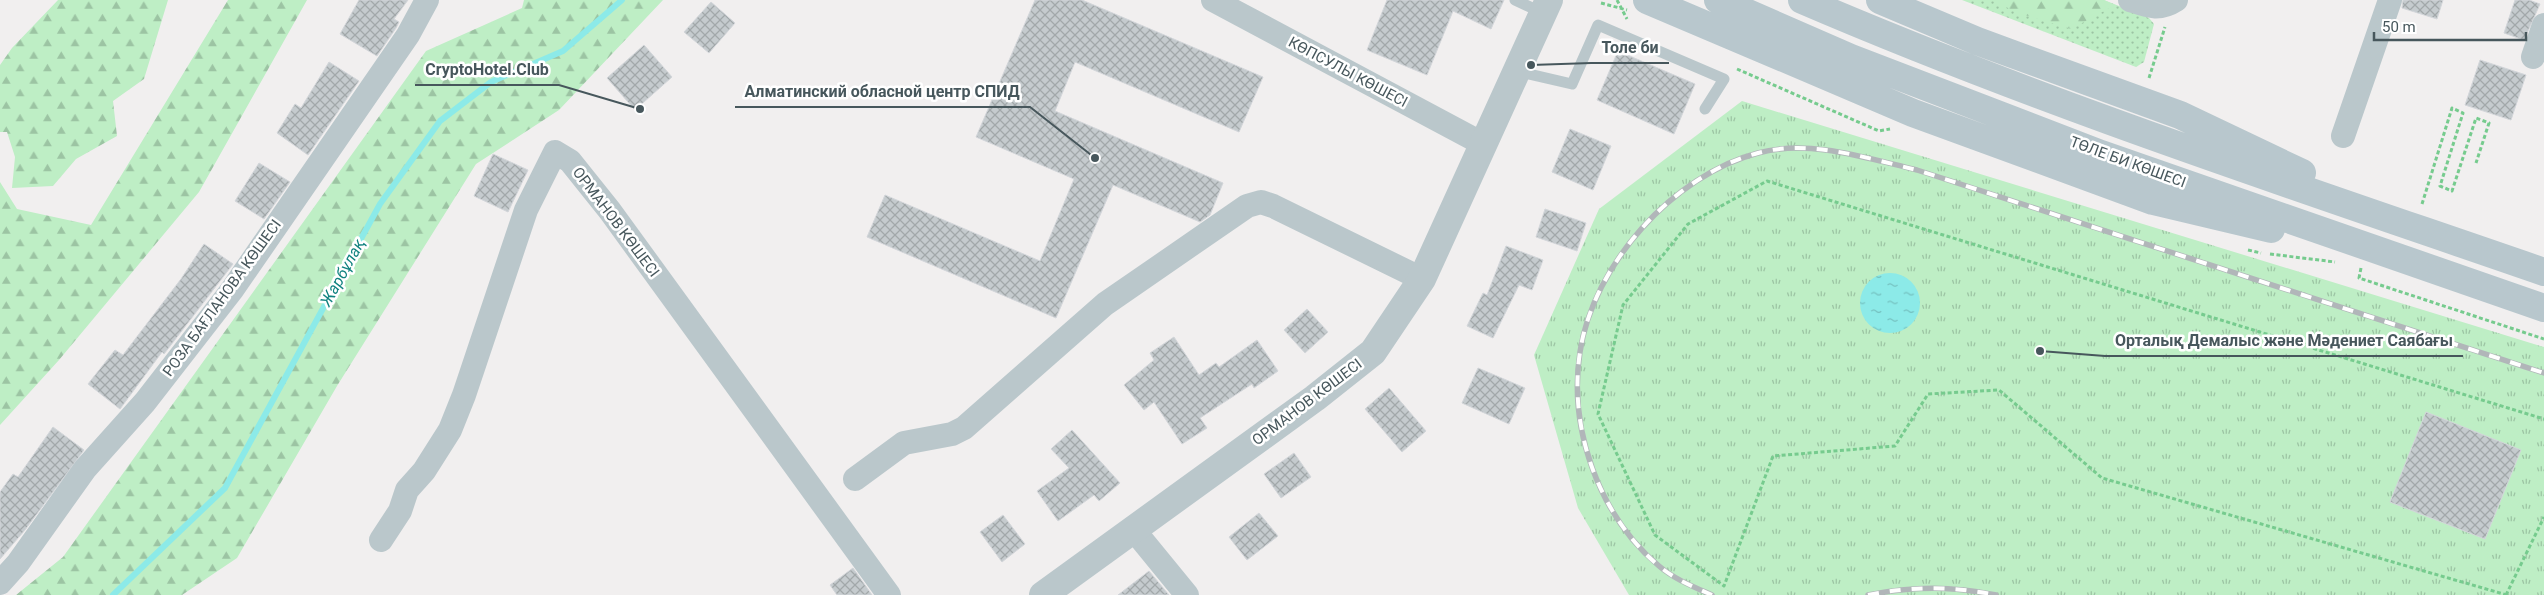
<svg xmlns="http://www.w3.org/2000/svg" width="2544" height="595" viewBox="0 0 2544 595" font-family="Roboto,sans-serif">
<defs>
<pattern id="grass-dots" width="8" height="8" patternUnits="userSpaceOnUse" patternTransform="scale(1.25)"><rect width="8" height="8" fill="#beeec5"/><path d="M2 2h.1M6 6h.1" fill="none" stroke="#9cc4a3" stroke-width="1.8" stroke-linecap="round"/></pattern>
<pattern id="forest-firs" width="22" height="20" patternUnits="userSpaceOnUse" patternTransform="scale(1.25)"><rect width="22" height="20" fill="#beeec5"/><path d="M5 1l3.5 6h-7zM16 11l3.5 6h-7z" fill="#9cc4a3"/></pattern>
<pattern id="park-tufts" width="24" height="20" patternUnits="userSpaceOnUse" patternTransform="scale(1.25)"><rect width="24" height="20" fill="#beeec5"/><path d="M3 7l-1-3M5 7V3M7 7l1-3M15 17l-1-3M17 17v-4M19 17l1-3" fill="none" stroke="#9cc4a3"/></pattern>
<pattern id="water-ripples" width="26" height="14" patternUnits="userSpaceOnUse" patternTransform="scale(1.25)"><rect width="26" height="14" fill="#8ceae8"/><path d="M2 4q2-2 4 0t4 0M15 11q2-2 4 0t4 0" fill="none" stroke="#74c0bf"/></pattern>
<pattern id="building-cross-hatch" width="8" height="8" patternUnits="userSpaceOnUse" patternTransform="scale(1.25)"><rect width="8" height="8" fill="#c5cbce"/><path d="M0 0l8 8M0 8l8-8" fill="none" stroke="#a2a8aa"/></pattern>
</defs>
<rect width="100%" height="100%" fill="#f1efef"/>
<path fill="url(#grass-dots)" d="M1962,0H2104L2149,18L2154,24L2144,62L2136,67Z"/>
<path fill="url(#forest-firs)" d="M58,0H168L144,79L113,101L117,136L76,159L53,186L12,188L15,157L7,132H0V65L12,48Z
M228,0H307L199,192L59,360L0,425V182L17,209L91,225Z
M524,0H663L559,110L476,164L337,386L237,558L182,595H16L63,557L426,51L522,8Z
M1992,0H2104L2115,5L2071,29L2018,13Z"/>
<path fill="url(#park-tufts)" d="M1742,101L2544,347V595H1629L1578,508L1534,355L1599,209Z"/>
<path fill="url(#water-ripples)" d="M1860 303a30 30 0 1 1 60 0a30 30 0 1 1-60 0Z"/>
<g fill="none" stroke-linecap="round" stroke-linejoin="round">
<path stroke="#8ceae8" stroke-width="6" d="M113,595L225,488L380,204L440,121L491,82L563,51L622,0"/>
</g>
<path fill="url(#building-cross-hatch)" stroke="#d3d6da" d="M359,0H408L394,19L399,22L396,28L377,56L340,34Z
M1035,0H1082L1263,77L1239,132L1075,62L1055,111L1223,183L1210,215L1200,222L1113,185L1056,318L867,237L885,195L1040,261L1074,179L976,137Z
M1387,0H1504L1491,29L1453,11L1427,75L1367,50Z
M2403,0H2443L2437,19L2402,8Z
M2515,0H2529L2540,4L2524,40L2504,33Z
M711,2L735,23L709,53L684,32Z
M644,45L672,77L635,110L607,78Z
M1618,51L1695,84L1674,134L1597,100Z
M2480,60L2526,75L2511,120L2465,105Z
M329,62L359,81L308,155L277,133L295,104L301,108Z
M1570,129L1611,146L1593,190L1552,172Z
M493,154L528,170L508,212L474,196Z
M259,163L290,182L264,219L235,201Z
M1545,209L1586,223L1577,251L1536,237Z
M204,244L233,264L164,354L162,352L120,409L88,384L115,350L123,355L181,279Z
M1506,246L1543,260L1532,290L1519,285L1493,338L1467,326L1483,293L1487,295Z
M1307,309L1328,332L1305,353L1284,330Z
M1174,337L1199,375L1216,363L1219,367L1257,340L1278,371L1254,388L1252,384L1200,418L1207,428L1182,444L1154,402L1144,410L1124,385L1154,360L1150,353Z
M1478,368L1525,388L1509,424L1462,403Z
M1389,388L1426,431L1402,452L1365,409Z
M2426,412L2521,450L2485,539L2390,502Z
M53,427L84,450L25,530L0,559V492L13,474L18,477Z
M1072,430L1120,483L1099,501L1094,495L1058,521L1037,491L1069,468L1051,449Z
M1294,453L1311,477L1281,498L1264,474Z
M1259,513L1278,536L1247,560L1229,537Z
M1003,515L1025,544L1002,562L980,532Z
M853,568L872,595H837L830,585Z
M1149,571L1169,595H1118Z"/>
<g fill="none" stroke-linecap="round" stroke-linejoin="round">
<path stroke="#76cb8e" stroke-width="3" stroke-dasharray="4 2.5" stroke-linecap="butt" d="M1617,0L1627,19
M1601,3L1627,10
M1737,69L1879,131L1890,129
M2149,78L2165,27
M2422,204L2452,108L2463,113L2440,186L2452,191L2476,118L2489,123L2476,163
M2248,250L2261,253
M2270,254L2335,262
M2361,268L2359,278L2544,339
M2506,595L2544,517
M2507,595L2102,478L1999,390L1928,394L1895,446L1773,456L1724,586L1655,535L1598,414L1623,305L1688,224L1767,181L2544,419"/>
<path stroke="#bac7cb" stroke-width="11" d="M1515,0L1543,13
M1516,71L1572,84L1598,25L1724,79L1705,109"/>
<path stroke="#bac7cb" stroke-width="24" d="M1213,0L1483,144
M2130,0C2148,6 2159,11 2176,0
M2533,57L2544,25
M2343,136L2390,0
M855,479L904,443L952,434L964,428L1105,304L1247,206L1261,202L1273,206L1422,279
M1133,529L1187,595
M381,540L400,511L407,490L424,471L450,430L464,395L526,210L555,152L570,161L610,211L889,595
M0,583L18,563L85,469L145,402L232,290L408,35L427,0"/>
<path stroke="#bac7cb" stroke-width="28" d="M1043,595L1315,398L1373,352L1422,279L1549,0"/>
<path stroke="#b8c7cd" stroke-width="28" d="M1647,0L1913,113L2153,201L2271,229
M1718,0L1851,58L2101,154L2544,308
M1802,0C2044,104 2295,186 2544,272
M1880,0L1977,41L2180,115L2302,173"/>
<defs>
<path id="rail" d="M1712,595C1694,587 1674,579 1659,566C1599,516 1568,428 1580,352C1593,265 1673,175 1758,153C1810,139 1866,158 1917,170L2544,373
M1868,595C1913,586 1952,586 1996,595"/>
</defs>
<use href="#rail" stroke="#b1b6b9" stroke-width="5.5"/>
<use href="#rail" stroke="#fff" stroke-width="4" stroke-dasharray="11" stroke-linecap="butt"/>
</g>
<g text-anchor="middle" stroke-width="5" stroke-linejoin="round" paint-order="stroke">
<g font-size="15" fill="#47575c" stroke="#fff">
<text transform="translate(1348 72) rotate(28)" y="5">КӨПСУЛЫ КӨШЕСІ</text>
<text transform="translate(2128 162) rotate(20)" y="5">ТӨЛЕ БИ КӨШЕСІ</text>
<text transform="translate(616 222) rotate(53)" y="5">ОРМАНОВ КӨШЕСІ</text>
<text transform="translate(222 298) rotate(-54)" y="5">РОЗА БАҒЛАНОВА КӨШЕСІ</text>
<text transform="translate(1307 402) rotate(-37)" y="5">ОРМАНОВ КӨШЕСІ</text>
</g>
<g font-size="16" font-style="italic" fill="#10827f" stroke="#fff">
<text transform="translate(342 272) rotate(-61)" y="6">Жарбұлақ</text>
</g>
</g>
<path fill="none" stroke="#47575c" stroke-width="2" d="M1531 65L1591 63H1669M640 109L559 85H415M1095 158L1030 107H735M2040 351L2105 356H2463"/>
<g fill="#47575c" stroke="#fff" stroke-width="2">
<circle cx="1531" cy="65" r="5"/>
<circle cx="640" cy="109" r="5"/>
<circle cx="1095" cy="158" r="5"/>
<circle cx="2040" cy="351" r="5"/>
</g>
<g font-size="16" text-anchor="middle" font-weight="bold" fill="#47575c" stroke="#fff" stroke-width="5" stroke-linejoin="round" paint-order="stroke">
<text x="1630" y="53">Толе би</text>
<text x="487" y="75">CryptoHotel.Club</text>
<text x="882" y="97">Алматинский обласной центр СПИД</text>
<text x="2284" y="346">Орталық Демалыс және Мәдениет Саябағы</text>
</g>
<path d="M2374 32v8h152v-8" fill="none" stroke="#47575c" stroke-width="2.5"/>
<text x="2382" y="32" font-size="15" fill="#47575c" stroke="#ffffff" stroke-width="4" paint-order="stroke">50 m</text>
</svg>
